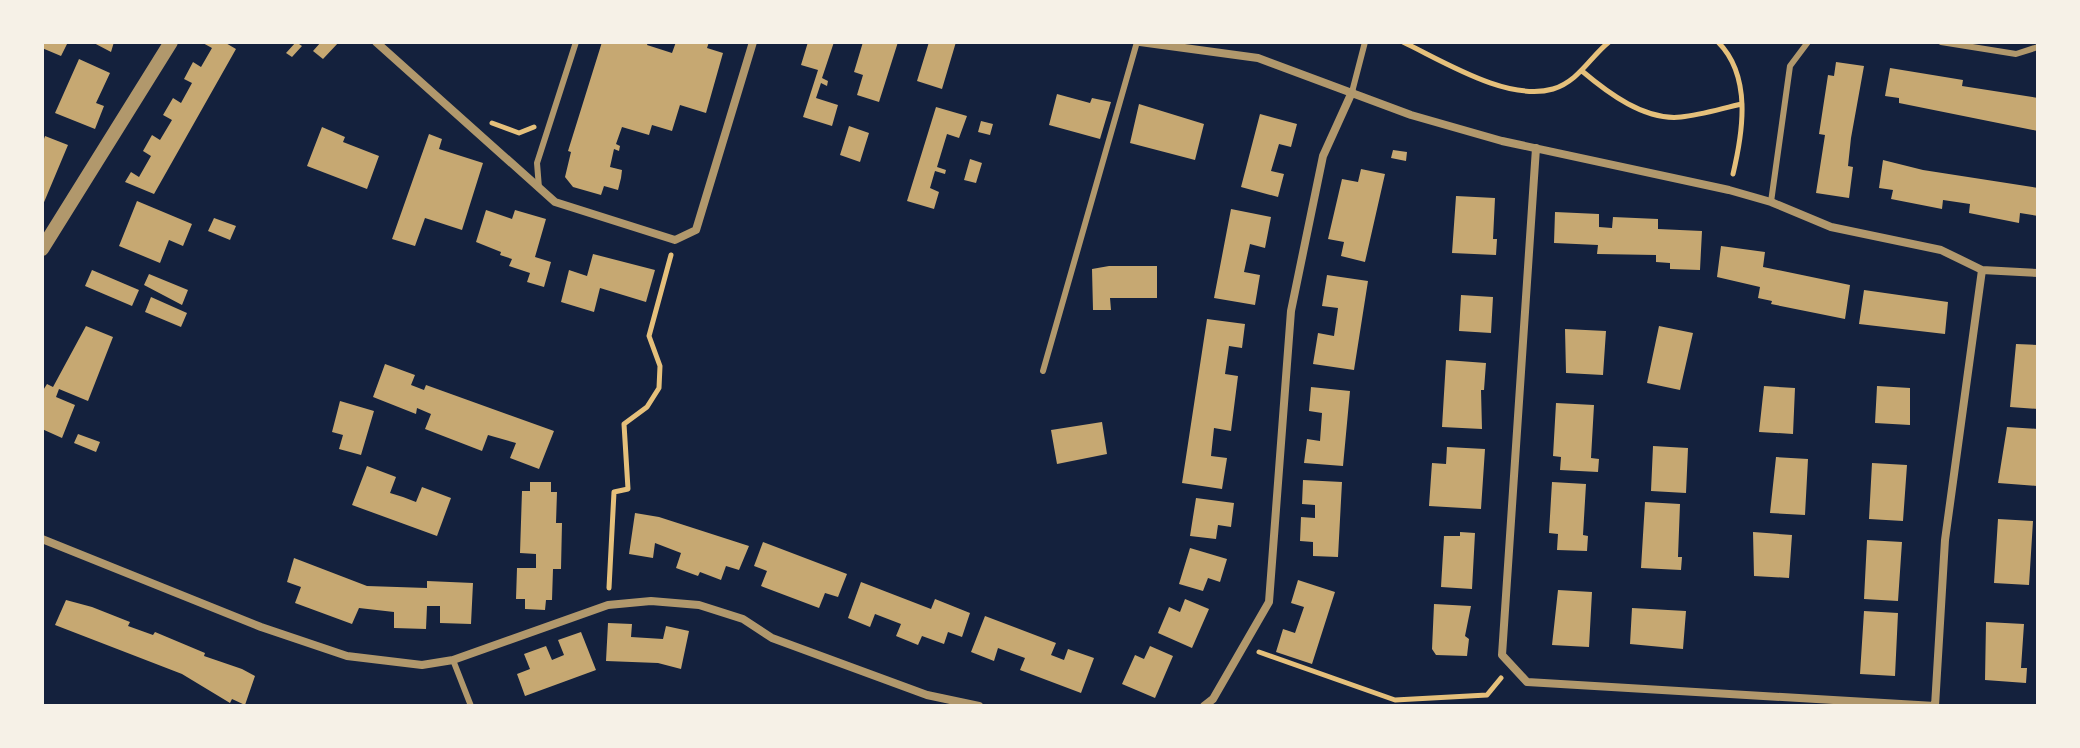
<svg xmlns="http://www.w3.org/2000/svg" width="2080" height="748" viewBox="0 0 2080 748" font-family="Karla,sans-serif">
<rect width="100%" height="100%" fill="#14213d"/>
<path fill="#c6a872" d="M42,42H68L61,56L42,48Z
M92,42H114L111,52Z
M201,42H224L236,49L154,194L125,182L131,172L139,177L151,156L143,151L152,135L160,140L172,120L163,115L173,98L181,103L192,83L184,79L193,62L201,67L212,48Z
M296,42L302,46L292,57L286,53Z
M321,42H339L323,59L313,51Z
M602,42H648L647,45L672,53L676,42H709L707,48L723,53L706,113L680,105L672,131L652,125L649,135L622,127L616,144L620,146L619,151L614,149L610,167L622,170L621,178L618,190L604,186L601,195L573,187L565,177L571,152L568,151Z
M808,42H834L822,78L828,81L827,86L821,83L816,98L838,105L832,126L803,117L818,70L801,65Z
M863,42H898L879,102L857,95L863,75L854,72Z
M929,42H956L942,89L917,81Z
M79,59L110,73L96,103L104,106L95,129L55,113Z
M1836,62L1864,66L1851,138L1848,166L1853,167L1849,198L1816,193L1825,135L1819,134L1828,75L1834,76Z
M1890,68L1963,80L1962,86L2038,98V131L1899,103V98L1885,96Z
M1057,94L1090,103L1092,98L1111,102L1100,139L1049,125Z
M1139,104L1204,124L1195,160L1130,143Z
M936,107L967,116L959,138L947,134L937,167L946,170L945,174L935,171L930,188L939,192L934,209L907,201Z
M1260,114L1297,124L1291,147L1279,144L1271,171L1284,174L1278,197L1241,187Z
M981,121L993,124L990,135L978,132Z
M849,126L869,133L860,162L840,155Z
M322,127L345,137L343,142L379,156L367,189L307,166Z
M429,134L442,139L439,149L483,163L462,230L425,218L415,246L392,239Z
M45,136L68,145L42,207V145Z
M1393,150L1407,152L1406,161L1391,158Z
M970,159L982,163L976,183L964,180Z
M1883,160L1923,170L2038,188V216L2020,213L2019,223L1969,213L1970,204L1943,200L1942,209L1891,199L1893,190L1879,188Z
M1361,169L1385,174L1365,262L1341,256L1344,242L1328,239L1342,179L1358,182Z
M1456,196L1495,198L1493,239H1497L1496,255L1452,253Z
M137,201L192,224L183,246L169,240L160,263L119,246Z
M1231,209L1271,217L1265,248L1250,244L1244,272L1260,275L1255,305L1214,298Z
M486,210L512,219L515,210L546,219L535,257L551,262L544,287L527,282L530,273L509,266L512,259L500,255L501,252L476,242Z
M1555,212L1599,214V227L1612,228L1613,217L1658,219V229L1702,231L1700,270L1670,269V263L1656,262V255L1597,254L1598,245L1554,243Z
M214,218L236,226L230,240L208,231Z
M1721,246L1765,252L1763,267L1850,285L1845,319L1771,304L1772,301L1758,298L1760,287L1717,277Z
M593,254L655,270L646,302L600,288L594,312L561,302L569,270L587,276Z
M1109,266H1157V298H1110L1111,310H1093L1092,269Z
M92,270L139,290L132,306L85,286Z
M149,274L188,290L182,305L144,285Z
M1327,275L1368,281L1354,370L1313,364L1318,333L1334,336L1338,308L1322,306Z
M1864,290L1948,302L1945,334L1859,324Z
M1461,295L1493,297L1491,333L1459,331Z
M151,297L187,313L181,327L145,312Z
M1207,319L1245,324L1242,348L1229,346L1225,374L1238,376L1231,431L1214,428L1211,456L1227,458L1222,489L1182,483Z
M86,326L113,337L88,401L59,389L56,397L75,405L62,438L42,429V392L47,384L53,387Z
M1659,326L1693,333L1680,390L1647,383Z
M1565,329L1606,331L1603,375L1566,373Z
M2016,344L2038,345V409L2010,407Z
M1446,360L1486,363L1484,390H1481L1482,429L1442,427Z
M385,364L415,375L411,385L424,390L426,385L554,431L539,469L510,458L516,443L488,435L482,451L425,429L431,414L417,408L416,414L373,397Z
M1764,386L1795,388L1793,434L1759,432Z
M1877,386L1910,388V425L1875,423Z
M1311,387L1350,391L1343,466L1304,463L1307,439L1320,441L1322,413L1309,411Z
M340,401L374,411L361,455L339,449L343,435L332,432Z
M1556,403L1594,405L1591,458L1599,459L1598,472L1560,470L1561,457L1553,456Z
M1102,422L1107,454L1057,464L1051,430Z
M2007,427L2038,429L2037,486L1998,483Z
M78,434L100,442L96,452L74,443Z
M1653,446L1688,448L1686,493L1651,491Z
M1447,447L1485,449L1481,509L1429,506L1432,463L1446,464Z
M1776,457L1808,459L1805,515L1770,513Z
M1872,463L1907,465L1903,521L1869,519Z
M367,466L396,477L390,493L403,497L416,502L422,487L451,498L437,536L352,505Z
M1303,480L1342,482L1338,557L1313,556V542L1300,541L1301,517L1315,518V505L1302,504Z
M530,482H551V492H557L556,523H562L561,569H553L552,600H546L545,610L525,609V599H516L517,568H536V554L520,553L522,491H530Z
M1552,482L1586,484L1583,535L1588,536L1587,551L1557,550L1558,534L1549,533Z
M1196,498L1234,503L1231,527L1218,525L1216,539L1190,536Z
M1645,502L1680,504L1678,557H1682L1681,570L1641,568Z
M635,513L659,517L749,546L739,570L726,566L721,580L700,572L698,576L676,568L681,553L655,543L653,558L629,554Z
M1998,519L2033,521L2029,585L1994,583Z
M1460,532L1475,533L1472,589L1441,587L1444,536H1460Z
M1753,532L1792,535L1789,578L1754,576Z
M1867,540L1902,542L1898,601L1864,599Z
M763,542L847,574L838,597L825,593L819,608L761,586L767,571L754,566Z
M1190,548L1227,559L1220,582L1208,578L1203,591L1179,584Z
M294,558L367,586L427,588V581L473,583L471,624L440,623V606H427L426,629L394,628V612L359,608L352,624L295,603L301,587L287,582Z
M1298,580L1335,592L1312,664L1276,652L1283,629L1295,633L1304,607L1291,603Z
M861,582L931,609L935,599L970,613L962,637L948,632L944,644L922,636L918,645L896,636L901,624L875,614L870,627L848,618Z
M1558,590L1592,592L1589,647L1552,645Z
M1185,599L1209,609L1192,648L1158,633L1169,607L1180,612Z
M66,600L92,607L130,622L128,626L153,635L155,632L205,653L204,656L242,669L255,676L245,705L232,699L230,703L182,674L55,625Z
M1434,604L1471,606L1465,636L1469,639L1467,656L1436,655L1432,649Z
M1632,608L1686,611L1683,649L1630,644Z
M1864,611L1898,613L1895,676L1860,674Z
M985,616L1056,643L1051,655L1064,660L1068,649L1094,658L1081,693L1020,670L1025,658L998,648L994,661L971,652Z
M1986,622L2024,624L2021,668H2027L2026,683L1985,680Z
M608,623L632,624L631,637L663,639L666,626L689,631L681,669L658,663L606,661Z
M581,632L596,670L525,696L517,674L530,669L524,654L546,646L552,660L564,655L558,640Z
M1150,646L1173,656L1155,698L1122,684L1135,655L1144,659Z"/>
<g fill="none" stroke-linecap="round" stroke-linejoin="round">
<path stroke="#e5c07b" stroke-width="5" d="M1403,42C1443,61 1508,102 1553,89C1579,81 1590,57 1609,42
M1718,42C1752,76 1743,132 1733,174
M1582,71C1608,93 1645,121 1681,117C1702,115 1723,108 1742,104
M492,123L519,133L534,127
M609,588L614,492L628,489L624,424L647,407L659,388L660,366L649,336L671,255
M1259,652L1395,700L1487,695L1501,678"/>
<path stroke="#b1986c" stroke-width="6" d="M1941,42L2016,54L2038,47
M1352,92L1365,42
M539,188L537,163L576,42
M1771,202L1790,66L1808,42
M1043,371L1137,42
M453,660L471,706"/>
<path stroke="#b1986c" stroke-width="8" d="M376,42L555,202L675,240L696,230L753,42
M1140,42L1258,58L1411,115L1502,141L1729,190L1771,202L1831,227L1941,250L1982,270L2038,273
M1536,148L1502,655L1527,682L1935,706
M42,539L261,627L347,656L422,665L453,660L608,605L651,601L699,605L743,619L772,638L927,695L979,706
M1204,706L1213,699L1269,602L1291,311L1323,156L1352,92
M1935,706L1945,540L1982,270"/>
<path stroke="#b1986c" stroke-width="14" d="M42,249L171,42"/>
</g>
<rect width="2080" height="748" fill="none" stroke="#f6f1e7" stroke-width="88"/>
</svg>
